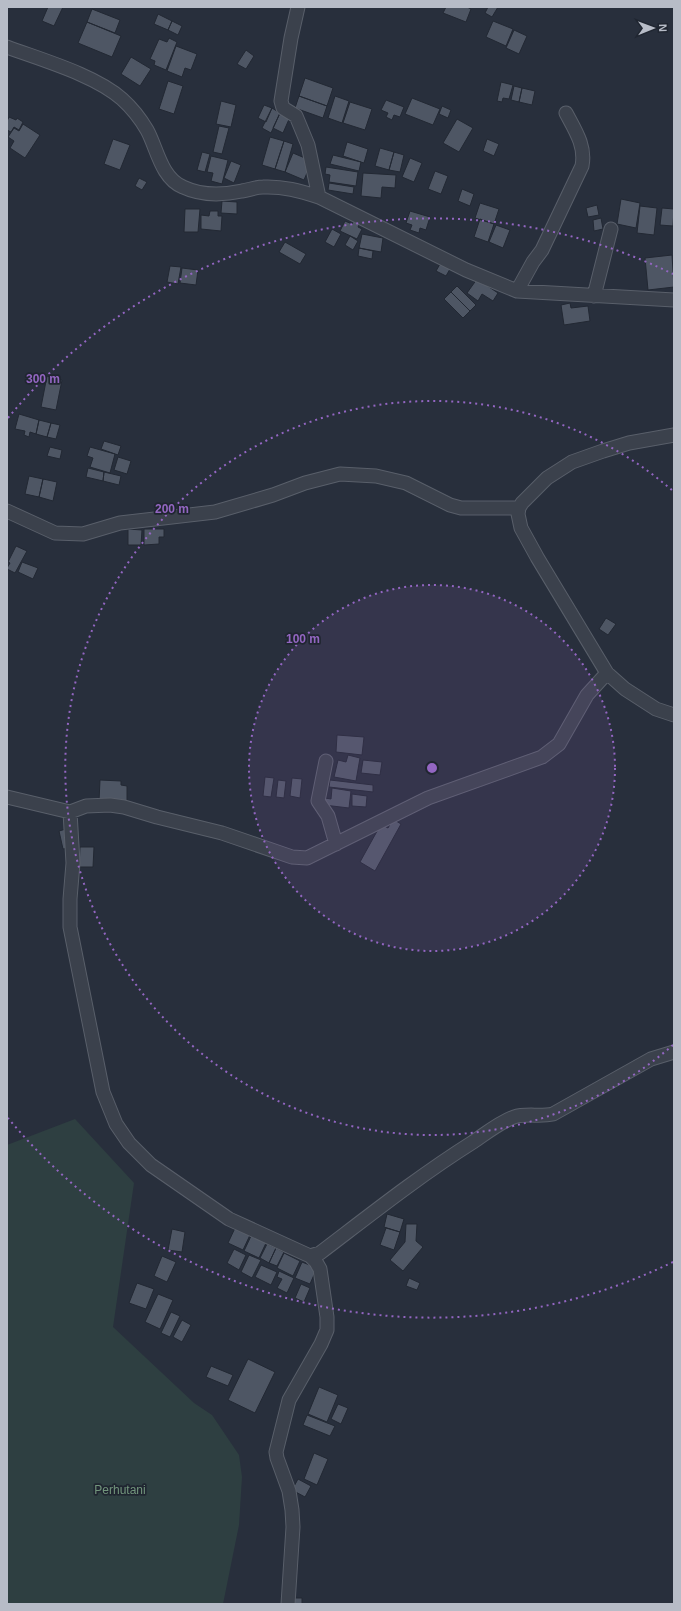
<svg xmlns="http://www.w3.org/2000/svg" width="681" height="1611" viewBox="0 0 681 1611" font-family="Arial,sans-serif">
<rect width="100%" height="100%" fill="#282f3c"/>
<path fill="#2e3f41" d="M75,1119L134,1183L113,1327L194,1403L212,1415L239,1455L242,1477L239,1525L223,1604H7V1145Z"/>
<path fill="#4e5664" stroke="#222833" d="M48,7H63L54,26L42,21Z
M446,7H467L471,9L466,22L443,13Z
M488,7H498L492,17L485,13Z
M92,9L120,20L115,33L87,22Z
M158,14L172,21L168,30L154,24Z
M172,21L182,26L178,35L168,30Z
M493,21L513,29L506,46L486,37Z
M87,22L121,36L112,57L78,43Z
M514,30L527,36L519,54L506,48Z
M169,38L177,42L166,70L154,65L155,61L150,59L159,39L167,42Z
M176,46L197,54L191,70L185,68L182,77L167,71Z
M246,50L254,56L246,69L237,64Z
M131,57L151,69L140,86L121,74Z
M305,78L333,88L327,106L299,96Z
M168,81L183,86L174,114L159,109Z
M501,82L513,85L509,99L503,98L502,102L497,101Z
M514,86L522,88L519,102L511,100Z
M522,88L535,91L532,105L519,102Z
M299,96L327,106L323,118L295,108Z
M335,96L349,101L342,123L328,118Z
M412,98L440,109L433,125L405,114Z
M386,100L404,107L400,117L394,115L392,120L386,117L388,113L381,110Z
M221,101L236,105L231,127L216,124Z
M350,102L372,109L365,130L343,123Z
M264,105L272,108L266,122L258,118Z
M442,106L451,110L448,118L439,114Z
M272,108L280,113L271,133L262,128Z
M280,113L290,117L283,133L273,128Z
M9,117L16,120L17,118L23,122L19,130L14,127L11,132L7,130V121Z
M457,119L473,128L459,152L443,143Z
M23,124L40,135L25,158L10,148L14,141L8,137L14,128L19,131Z
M219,126L229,128L222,154L213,152Z
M270,137L284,141L275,169L262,165Z
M113,139L130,145L120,170L104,164Z
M487,139L499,144L494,156L483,151Z
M284,141L293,144L285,172L275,169Z
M347,142L368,149L364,163L343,156Z
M380,148L394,152L389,170L375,166Z
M202,152L210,154L205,172L197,170Z
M394,152L404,155L400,172L389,170Z
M293,153L312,161L304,180L285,172Z
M333,155L361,162L359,171L330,164Z
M211,156L228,160L222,184L211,181L213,173L207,172Z
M410,158L422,163L414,182L402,177Z
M231,161L241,165L234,183L224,178Z
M326,167L358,172L356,186L329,182L330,175L325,174Z
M435,171L448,176L441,194L428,189Z
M363,173L396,175L395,188L382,187L381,198L361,196Z
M139,178L147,182L142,190L135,186Z
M329,183L354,187L353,194L328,190Z
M462,189L474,194L470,206L458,201Z
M621,199L640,203L636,228L617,224Z
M222,201L237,202V214L221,213Z
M480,203L499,209L494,224L475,218Z
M597,205L599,215L588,217L586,208Z
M640,206L657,208L654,235L637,233Z
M662,208L674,209L673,226L660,225Z
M185,209H200L198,232H184Z
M210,211H218V216H222L221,231L201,229V215L209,216Z
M410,211L430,217L426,230L420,228L419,233L410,230L412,225L406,223Z
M601,218L603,229L594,231L593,220Z
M480,219L494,224L488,242L474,237Z
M354,220L360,223L358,227L362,229L357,239L340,231L345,221L352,224Z
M496,225L510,230L503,248L489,242Z
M332,229L341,234L334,247L325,242Z
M362,234L383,238L381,252L359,248Z
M350,236L358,241L353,250L345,245Z
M285,242L306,254L300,264L279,252Z
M359,248L373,251L372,259L358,256Z
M672,255L674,287L648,290L645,258Z
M440,264L450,269L446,276L436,271Z
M170,266L181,267L178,284L167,282Z
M182,268L198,270L196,285L180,283Z
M477,279L498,293L493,301L482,294L478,301L467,293Z
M457,286L476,305L470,311L451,292Z
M451,292L470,311L463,318L444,299Z
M570,303L571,308L588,306L590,321L564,325L561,305Z
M47,376L62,380L56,410L41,407Z
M19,414L39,420L36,434L30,432L29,437L24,435L25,431L15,429Z
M39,420L51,423L47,437L36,434Z
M51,423L60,425L56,439L47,437Z
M104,441L121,446L118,455L101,449Z
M50,447L62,450L60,459L47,456Z
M90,447L115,454L110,473L90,467L93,458L87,456Z
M118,457L131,461L127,474L114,470Z
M88,468L104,472L103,481L86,477Z
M104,472L121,476L119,485L103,481Z
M29,476L43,479L39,497L25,494Z
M43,479L57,482L53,501L39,497Z
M128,529L142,530L141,545H128Z
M144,529H164V537H159V544L144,545Z
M16,546L27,551L15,573L7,569V568L10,563L8,562Z
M22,562L38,568L33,579L18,572Z
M606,618L616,624L608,635L599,629Z
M337,735L364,737L362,755L336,752Z
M348,755L360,758L356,781L334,777L338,760L346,762Z
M363,760L382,762L380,775L361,773Z
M265,777L274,778L271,797L263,796Z
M292,778L302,779L300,798L290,796Z
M100,780L121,781V785L127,786V802L99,801Z
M278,780L286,781L284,798L276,797Z
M330,780L373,785V792L329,787Z
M332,788L351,791L349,808L324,805L325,798L331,799Z
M352,794L367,796L366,807L352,806Z
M393,819L401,824L375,871L360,862L381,824L388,828Z
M66,829L70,848L63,849L59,831Z
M80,847H94L93,867H79Z
M387,1214L404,1219L400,1232L384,1227Z
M406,1224H417L416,1241L423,1247L403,1271L390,1260L405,1242Z
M235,1228L250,1235L243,1250L228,1243Z
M386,1228L400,1232L394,1250L380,1245Z
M172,1229L185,1232L182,1252L168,1250Z
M251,1236L266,1243L259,1258L244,1251Z
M267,1244L276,1248L269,1263L260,1258Z
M276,1248L284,1252L277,1266L269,1263Z
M234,1249L246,1255L239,1270L227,1263Z
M284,1253L300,1261L293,1276L277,1268Z
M249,1255L261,1260L252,1278L241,1272Z
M162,1256L176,1262L167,1282L154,1276Z
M302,1262L317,1268L310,1284L295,1278Z
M261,1265L277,1272L271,1285L255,1277Z
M279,1271L294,1278L287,1293L277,1288L282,1279L277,1277Z
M409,1278L420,1283L417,1290L406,1286Z
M137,1283L154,1289L146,1309L129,1303Z
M301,1284L310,1288L304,1302L295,1298Z
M158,1294L173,1300L160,1329L145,1322Z
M171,1312L180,1316L170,1337L161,1333Z
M182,1320L191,1325L182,1342L173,1337Z
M248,1359L275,1372L255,1413L228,1400Z
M211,1366L233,1375L228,1386L206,1377Z
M319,1387L338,1395L327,1422L308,1414Z
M338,1404L348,1408L341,1424L331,1419Z
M307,1415L335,1426L330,1436L303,1425Z
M314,1453L328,1459L317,1485L304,1479Z
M298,1479L311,1486L305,1497L292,1490Z
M289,1598H302V1604H289Z"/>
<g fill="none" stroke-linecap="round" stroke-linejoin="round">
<defs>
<path id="minor" d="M298,7L291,38L281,101L283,108L296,116L308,145L319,197
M7,47C42,60 95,75 122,99C132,108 140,118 147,130C157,148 161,178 183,187C202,196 223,195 242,191C249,190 256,187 263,187C283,186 300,191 319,197L466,270L517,291L674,300
M517,291L533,262L542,250L582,166C586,146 575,130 566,113
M594,296L611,229
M674,435L629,443L603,451L572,462L547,478L522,503L519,508L518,514L521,528L537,557L607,673L625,689L656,709L674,715
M7,511L55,533L83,534L120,523L215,512L273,495L305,483L340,474L376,476L406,483L450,505L461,508H519
M326,761L318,801L328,816L336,844
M7,797L70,812L86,806L110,805L124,807L157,817L222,833L292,857L307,858L428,798L542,757L559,744L587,695L607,673
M70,812L73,863L70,899V927L103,1092L116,1124L129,1143L151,1165L229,1219L310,1256L320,1253C370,1215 419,1176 473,1142C485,1134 500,1122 514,1117C526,1113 540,1117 553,1114L651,1059L674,1052
M288,1604L293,1527L292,1510L289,1491L277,1458L276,1452L289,1400L321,1344L327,1330V1317L320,1269L316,1262L310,1256"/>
</defs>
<use href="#minor" stroke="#595f6a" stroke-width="15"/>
<use href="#minor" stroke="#3b414c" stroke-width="13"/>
</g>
<circle cx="432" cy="768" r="183" fill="#9366c2" fill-opacity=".12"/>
<g fill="none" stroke="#9366c2" stroke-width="2" stroke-dasharray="2 4">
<circle cx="432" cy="768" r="183"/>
<path d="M673 1045A367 367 0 1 1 673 491"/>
<path d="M673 1262A550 550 0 0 1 8 1118M8 418A550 550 0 0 1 673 274"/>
</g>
<g text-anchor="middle" stroke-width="3.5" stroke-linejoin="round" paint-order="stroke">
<g font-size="12" fill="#72957c" stroke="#202631">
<text x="120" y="1494">Perhutani</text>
</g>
</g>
<circle cx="432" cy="768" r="6" fill="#9366c2" stroke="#202631" stroke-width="2"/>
<g font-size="12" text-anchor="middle" font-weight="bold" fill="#9366c2" stroke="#202631" stroke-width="3.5" stroke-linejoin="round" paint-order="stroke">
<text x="43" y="383">300 m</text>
<text x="172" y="513">200 m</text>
<text x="303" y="643">100 m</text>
</g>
<rect width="681" height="1611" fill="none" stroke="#b7bcc7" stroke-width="16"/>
<g transform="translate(653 28) rotate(89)" stroke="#202631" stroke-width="3" paint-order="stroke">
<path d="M0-3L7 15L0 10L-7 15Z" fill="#b7bcc7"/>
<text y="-6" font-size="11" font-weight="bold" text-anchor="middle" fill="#b7bcc7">N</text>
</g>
</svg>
